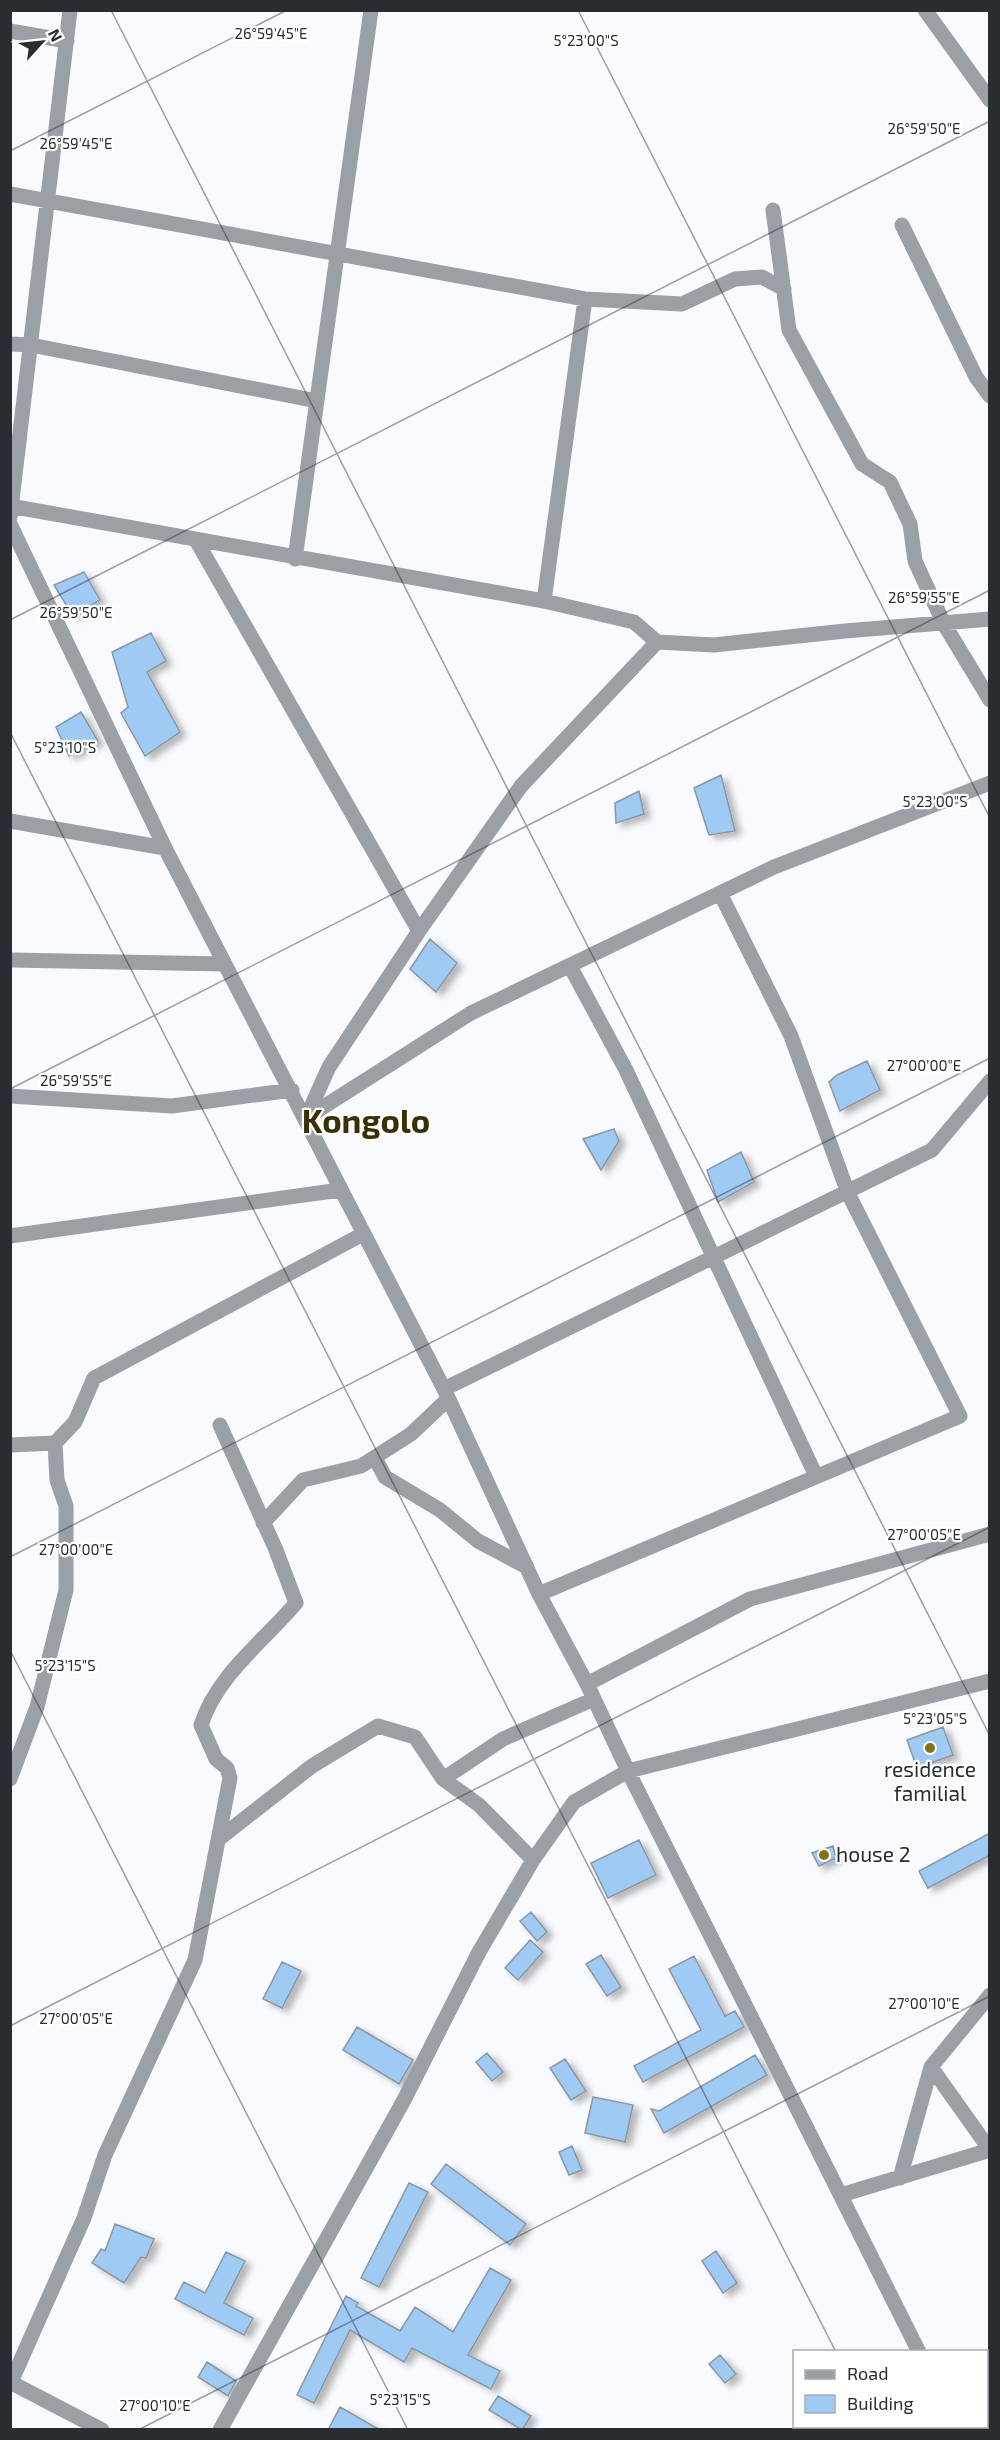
<svg xmlns="http://www.w3.org/2000/svg" width="1000" height="2440" viewBox="0 0 1000 2440" font-family="'Exo 2',sans-serif">
<defs>
<filter id="shadow"><feDropShadow dx="6" dy="4" stdDeviation="3" flood-color="#0004"/></filter>
</defs>
<rect width="100%" height="100%" fill="#f8fafd"/>
<path fill="#9fcaf4" stroke="#8b97a3" stroke-width="1.5" filter="url(#shadow)" d="M84,572L100,600L73,616L54,585Z
M151,633L166,661L147,672L180,732L145,756L121,713L128,707L112,652Z
M81,712L98,741L69,756L56,727Z
M721,775L735,831L709,835L694,788Z
M639,791L644,814L616,823L615,803Z
M430,939L457,963L436,992L410,969Z
M867,1061L880,1090L840,1111L829,1082L837,1075Z
M614,1129L619,1141L601,1170L583,1139Z
M741,1152L754,1182L718,1202L707,1170Z
M943,1727L953,1755L917,1768L907,1740Z
M990,1833V1855L928,1888L919,1871Z
M639,1840L656,1875L608,1898L591,1863Z
M833,1846L836,1858L819,1866L812,1853Z
M531,1912L547,1932L537,1941L520,1921Z
M530,1940L543,1952L518,1980L505,1968Z
M601,1955L621,1987L607,1996L586,1964Z
M694,1956L725,2016L735,2011L744,2027L643,2082L634,2066L701,2030L669,1969Z
M282,1962L301,1971L282,2008L263,1999Z
M357,2027L413,2060L399,2084L343,2050Z
M487,2053L503,2072L492,2081L476,2062Z
M755,2055L767,2075L664,2133L651,2109L659,2111Z
M565,2059L586,2091L571,2100L550,2068Z
M593,2097L633,2105L625,2142L585,2133Z
M572,2146L582,2170L569,2175L559,2152Z
M446,2164L526,2224L510,2245L431,2184Z
M409,2183L428,2192L379,2287L361,2278Z
M115,2224L154,2239L146,2258L141,2257L124,2283L92,2263L101,2249L105,2251Z
M716,2251L737,2283L723,2293L702,2261Z
M226,2252L245,2261L224,2303L253,2318L244,2335L175,2299L184,2282L205,2293Z
M490,2268L511,2280L468,2355L500,2371L491,2389L412,2348L404,2362L350,2330L314,2403L297,2395L346,2296L358,2303L356,2306L400,2331L415,2307L453,2332Z
M720,2355L736,2374L725,2383L709,2364Z
M207,2362L236,2381L228,2396L198,2377Z
M498,2396L531,2416L522,2430L489,2410Z
M340,2407L380,2430H328Z"/>
<g fill="none" stroke-linecap="round" stroke-linejoin="round">
<path stroke="#9ba0a6" stroke-width="15" d="M925,10L990,100
M10,31L67,41
M10,194L585,299L682,304L735,279L762,277L784,289
M773,210L789,330L862,464L890,482L910,524L915,561L944,624L990,700
M902,225L976,377L990,396
M10,344L31,345L317,401
M10,506L544,601L634,622L657,642L714,645L845,631L990,619
M10,517L70,10
M10,524L165,848L444,1389L539,1594L587,1684L628,1771L919,2352
M196,540L419,931
M295,559L371,10
M544,601L585,299
M10,821L165,848
M10,960L225,964
M570,966L626,1070L816,1476
M10,1096L172,1106L292,1090
M306,1118L471,1013L774,867L990,783
M306,1118L329,1067L419,931L521,786L657,642
M10,1236L340,1190
M444,1389L932,1150L990,1081
M10,1445L55,1443L75,1422L94,1378L363,1234
M375,1458L385,1477L440,1510L478,1541L527,1567
M263,1523L303,1480L361,1466L411,1434L448,1399
M539,1594L960,1416L848,1193L791,1036L720,893
M587,1684L750,1599L990,1534
M10,1779L37,1707L66,1590V1506L57,1480L55,1443
M443,1779L479,1805L533,1860
M220,1838L312,1766L378,1726L415,1737L443,1779L503,1739L594,1699
M931,2067L990,2150
M900,2178L931,2067L990,1995
M841,2195L990,2150
M10,2382L102,2430
M11,2382L84,2218L105,2155L195,1960L230,1778L227,1768L216,1759L201,1725C217,1675 263,1642 296,1603L276,1550L220,1425
M956,2426L957,2430
M220,2430L404,2100L479,1952L533,1860L574,1802L628,1771L990,1681"/>
</g>
<path fill="none" stroke="#282d32" stroke-width="1.5" stroke-opacity="0.45" d="M111,10L990,1736M578,10L990,818M10,151L287,10M10,620L990,121M10,732L836,2352M10,1089L990,590M10,1557L990,1058M10,1650L408,2430M10,2026L990,1527M874,2426L876,2430M138,2430L990,1996"/>
<g fill="#847314" stroke="#fff" stroke-width="2">
<circle cx="930" cy="1748" r="6"/>
<circle cx="824" cy="1855" r="6"/>
</g>
<g text-anchor="middle" stroke-width="4.5" stroke-linejoin="round" paint-order="stroke">
<g font-size="21" fill="#282d32" stroke="#fff">
<text x="930" y="1777">residence<tspan x="930" dy="24">familial</tspan></text>
<text x="836" y="1862" text-anchor="start">house 2</text>
</g>
<g font-size="33" font-weight="bold" fill="#393105" stroke="#fff">
<text x="366" y="1133">Kongolo</text>
</g>
</g>
<g font-size="15" text-anchor="middle" fill="#282d32" stroke="#fff" stroke-width="4.5" stroke-linejoin="round" paint-order="stroke">
<text x="271" y="39">26°59'45"E</text>
<text x="586" y="46">5°23'00"S</text>
<text x="924" y="134">26°59'50"E</text>
<text x="76" y="149">26°59'45"E</text>
<text x="924" y="603">26°59'55"E</text>
<text x="76" y="618">26°59'50"E</text>
<text x="65" y="753">5°23'10"S</text>
<text x="935" y="807">5°23'00"S</text>
<text x="924" y="1071">27°00'00"E</text>
<text x="76" y="1086">26°59'55"E</text>
<text x="924" y="1540">27°00'05"E</text>
<text x="76" y="1555">27°00'00"E</text>
<text x="65" y="1671">5°23'15"S</text>
<text x="935" y="1724">5°23'05"S</text>
<text x="924" y="2009">27°00'10"E</text>
<text x="76" y="2024">27°00'05"E</text>
<text x="400" y="2405">5°23'15"S</text>
<text x="155" y="2411">27°00'10"E</text>
</g>
<rect width="1000" height="2440" fill="none" stroke="#282d32" stroke-width="24"/>
<rect x="793" y="2350" width="195" height="78" fill="#ffffff" stroke="#a9abad" stroke-width="1.5"/>
<rect x="805" y="2370" width="30" height="9" fill="#9ba0a6" stroke="#a9abad" stroke-width="1.5"/>
<text x="847" y="2380" font-size="18" fill="#282d32">Road</text>
<rect x="805" y="2395" width="30" height="18" fill="#9fcaf4" stroke="#a9abad" stroke-width="1.5"/>
<text x="847" y="2410" font-size="18" fill="#282d32">Building</text>
<g transform="translate(42 42) rotate(63)" stroke="#ffffff" stroke-width="4.5" paint-order="stroke">
<path d="M0-4.5L10 22L0 15L-10 22Z" fill="#282d32"/>
<text y="-9" font-size="16" font-weight="bold" text-anchor="middle" fill="#282d32">N</text>
</g>
</svg>
